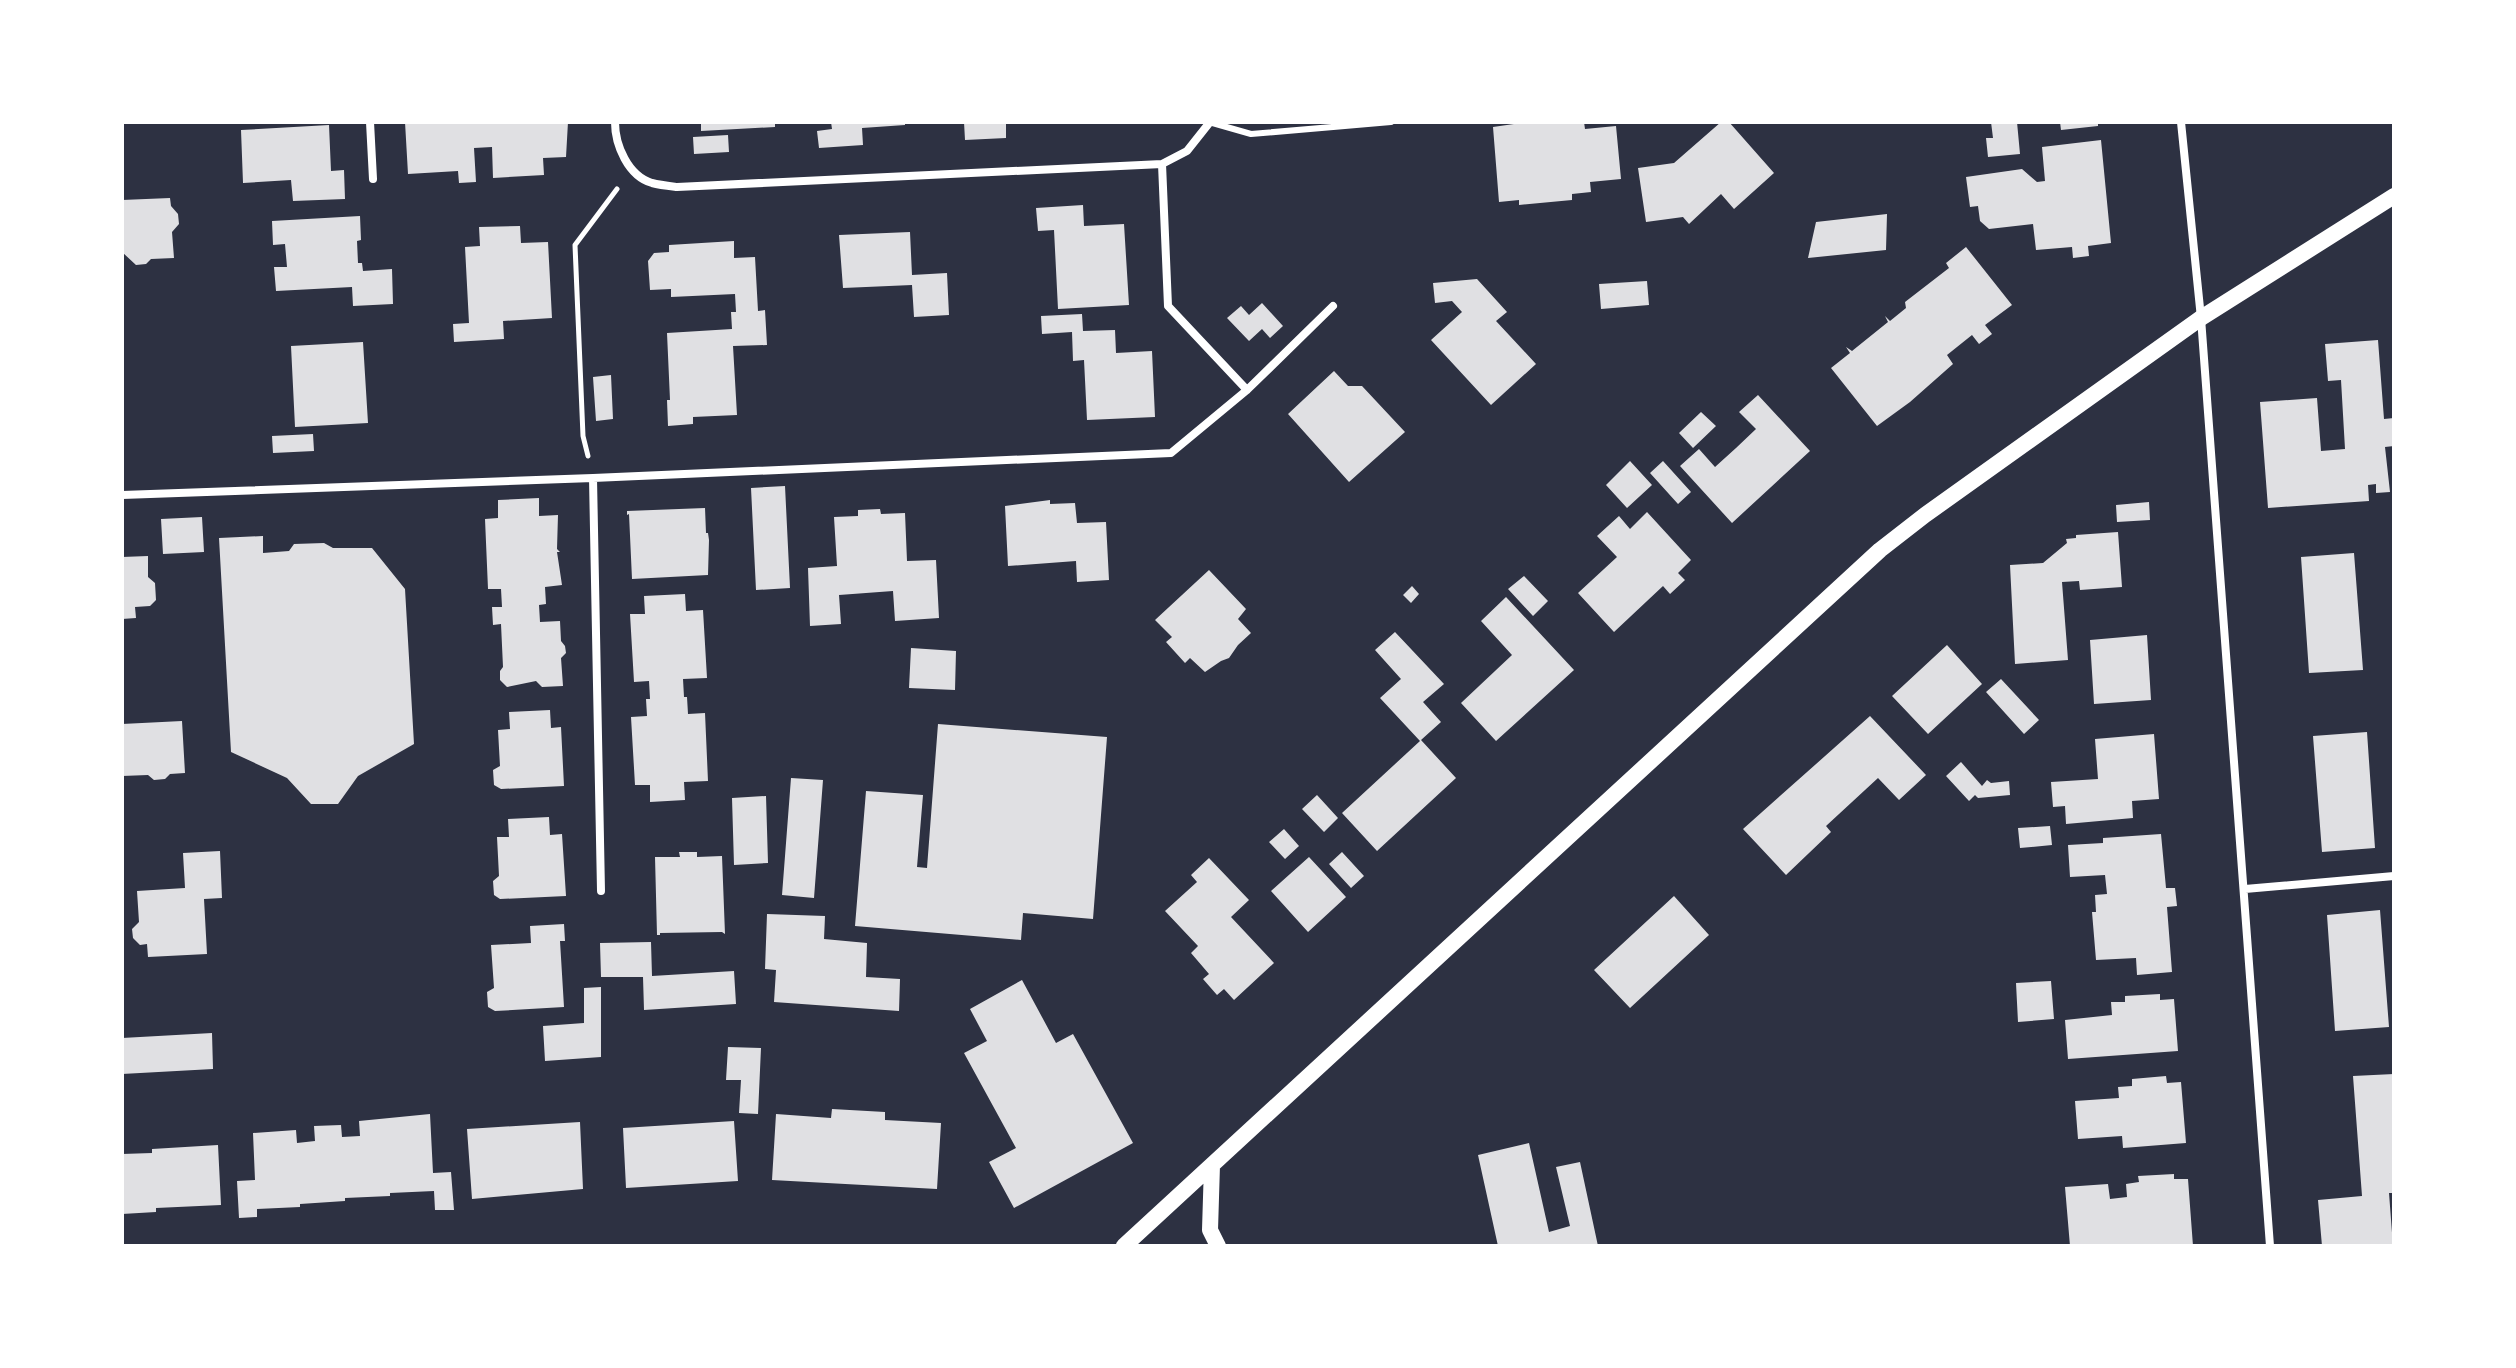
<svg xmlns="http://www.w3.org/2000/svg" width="2516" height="1368" viewBox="0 0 2516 1368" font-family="Quicksand,sans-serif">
<rect width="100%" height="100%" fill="#2d3142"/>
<path fill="#e0e0e3" d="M405,122H568L566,157L543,158L544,175L493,178L492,147L474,148L476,182L459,183L458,171L408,174Z
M701,122H775V127L701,131Z
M831,122H905V125L862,128L863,145L819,148L817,131L832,129Z
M964,122H1006V138L965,140Z
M1528,122H1584L1585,129L1616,126L1621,179L1590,182L1591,192L1572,194V200L1519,205V200L1499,202L1493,127Z
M1721,122H1729L1774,173L1734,209L1721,194L1689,224L1683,217L1646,222L1638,168L1674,163Z
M1991,122H2017L2020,154L1988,157L1986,138H1993Z
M2060,122H2098V126L2061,130Z
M329,125L331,171L344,170L345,199L293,201L291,180L243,183L241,130Z
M728,135L729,152L694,154L693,137Z
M2101,140L2111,243L2088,246L2089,256L2073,258L2072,247L2036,250L2033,224L1989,229L1980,221L1978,206L1970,207L1966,177L2022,169L2037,182L2045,181L2042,147Z
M170,198L171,206L178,214L179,224L172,232L174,258L151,259L146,264L136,265L122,252V200Z
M1083,205L1084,226L1124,224L1129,305L1058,309L1054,230L1038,231L1036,208Z
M1887,214L1886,250L1808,258L1816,222Z
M360,216L361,240L357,241L358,263H362L363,271L392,269L393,304L353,306L352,287L276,291L274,267H287L285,244L273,245L272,221Z
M520,226L521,243L548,242L552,318L503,321L504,339L454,342L453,324L469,323L465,247L480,246L479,227Z
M910,232L912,275L947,273L949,315L914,317L912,285L843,288L839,235Z
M734,241V258L755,257L758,311L765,310L767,345L733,346L737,415L693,417V424L668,426L667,400H670L667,333L732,329L731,312H736L735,294L671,297V289L650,290L648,261L654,253L669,252V245Z
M1966,247L2012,305L1985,325L1992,334L1979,344L1972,335L1947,355L1953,364L1910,402L1877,426L1831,368L1850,353L1846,347L1852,351L1888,322L1885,316L1890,321L1906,308L1905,302L1949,268L1946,263Z
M1477,279L1507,312L1496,321L1536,364L1491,405L1431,340L1462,312L1452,301L1435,303L1433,283Z
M1647,281L1649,305L1601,309L1599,284Z
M1262,303L1283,326L1270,338L1262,329L1249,341L1227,318L1241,306L1249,315Z
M1082,314L1083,331L1115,330L1116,353L1152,351L1155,417L1087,420L1084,360L1073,361L1072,332L1042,334L1041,316Z
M2378,340L2384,419L2394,418V446L2385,447L2390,492L2376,493V484L2368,485L2369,501L2268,508L2260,402L2317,398L2321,451L2345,449L2341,380L2328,381L2325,344Z
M363,342L368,423L295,427L291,346Z
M1334,371L1348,386H1362L1405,432L1349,482L1288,414Z
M611,375L613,419L596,421L593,377Z
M1758,395L1810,451L1732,523L1680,466L1699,449L1715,467L1736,448L1756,429L1739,412Z
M1701,412L1716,426L1693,448L1679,433Z
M313,434L314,451L273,453L272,436Z
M1630,461L1652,485L1627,508L1606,485Z
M1663,461L1691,492L1678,504L1650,473Z
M785,486L790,588L756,590L751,488Z
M539,498V516L558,515L557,549L560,552H557L562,585L545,587L546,604L539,605L540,622L560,621L561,641L565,646L566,653L561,658L563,686L542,687L536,681L507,687L500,680V671L503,667L501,624L493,625L492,607H502L501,589H488L485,519L498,518V500Z
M1050,500V504L1075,503L1077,523L1106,522L1109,580L1077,582L1076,561L1008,566L1005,506Z
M2149,502L2150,520L2117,522L2116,505Z
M705,508L706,533H708L709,540L708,575L632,579L629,514L627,515V511Z
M880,509L881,514L905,513L907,561L936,560L939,618L895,621L893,591L839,595L841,624L810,626L808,568L837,566L834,517L858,516V510Z
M1647,512L1691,560L1678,573L1685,580L1670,594L1663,586L1614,632L1578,593L1617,557L1597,536L1619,516L1630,529Z
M202,517L204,552L163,554L161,519Z
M2118,532L2122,587L2080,590L2079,581L2062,582L2068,660L2015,664L2010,565L2043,563L2067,543L2066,539L2076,538V535Z
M263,536V553L289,551L294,544L324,543L333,548H372L405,589L414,744L358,776L338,804H311L287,778L231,752L219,538Z
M2354,553L2363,670L2309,673L2301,557Z
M148,556V577L155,583L156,600L150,606L135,607L136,618L122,619V557Z
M1209,570L1246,609L1238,619L1251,633L1238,645L1229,658L1221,661L1205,672L1190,658L1185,663L1166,642L1172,637L1155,620Z
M1524,576L1548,601L1533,616L1508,589Z
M1412,586L1419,594L1411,603L1403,595Z
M685,594L686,611L703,610L707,678L683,679L684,697H687L688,714L705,713L708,781L684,782L685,800L650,802V785H635L631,717L647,716L646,699H650L649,681L634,682L630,614H645L644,596Z
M1506,597L1574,670L1496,741L1461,703L1512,655L1481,621Z
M1395,632L1444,684L1423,702L1441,722L1421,740L1456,778L1377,851L1342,813L1420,741L1380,698L1401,679L1375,650Z
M2147,635L2151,700L2094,704L2090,640Z
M1947,645L1982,684L1928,734L1892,696Z
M911,648L956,651L955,690L909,688Z
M2001,679L2039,720L2024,734L1986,692Z
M550,710L551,728L561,727L564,786L501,789L494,785L493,770L500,766L498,730L510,729L509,712Z
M1870,716L1926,775L1899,800L1878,778L1826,826L1831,832L1786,875L1743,829Z
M182,721L185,773L170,774L165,779L154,780L148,775L122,776V724Z
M938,724L1107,737L1093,919L1023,913L1021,940L855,926L866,791L923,795L917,867L927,868Z
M2367,732L2375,848L2322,852L2313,736Z
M2154,734L2159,799L2132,801L2133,818L2066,824L2065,806L2053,807L2051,782L2098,779L2095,739Z
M1961,762L1982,786L1987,780L1991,783L2009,781L2010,795L1978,798L1975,795L1969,801L1946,776Z
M791,778L823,780L814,898L782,895Z
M1317,795L1338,818L1324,832L1302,809Z
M766,796L768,863L734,865L732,798Z
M549,817L550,835L562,834L566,896L500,899L494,895L493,881L499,876L497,837H509L508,819Z
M2050,826L2052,845L2020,848L2018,828Z
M1284,829L1299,846L1285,859L1269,842Z
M2161,834L2166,888H2175L2177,906L2167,907L2172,972L2137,975L2136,958L2096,960L2092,912H2096L2095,895L2107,894L2105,875L2070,877L2068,845L2103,843V838Z
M220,851L222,898L204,899L207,954L148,957L147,944L140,945L133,938L132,929L139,922L137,891L185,888L183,853Z
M679,852H697V857L722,856L725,934L722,932L660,933V935H657L655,857H680Z
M1342,852L1364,876L1351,888L1329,864Z
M1309,857L1346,897L1308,932L1271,891Z
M1209,858L1249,900L1231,917L1274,963L1234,1000L1224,989L1217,995L1203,979L1209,974L1191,953L1198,946L1165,911L1197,882L1191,875Z
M1674,896L1709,935L1630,1008L1594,970Z
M2380,910L2389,1027L2335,1031L2327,915Z
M767,914L825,916L824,939L867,943L866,977L900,979L899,1011L774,1002L776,970L765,969Z
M564,924L565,941H560L564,1007L495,1011L488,1007L487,992L494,988L491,945L531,943L530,926Z
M651,942L652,976L734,971L736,1004L644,1010L643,977H601L600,943Z
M1022,980L1056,1043L1073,1034L1133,1143L1014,1208L989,1162L1016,1148L964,1053L987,1041L970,1009Z
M2051,981L2054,1019L2018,1022L2016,983Z
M601,987V1057L545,1061L543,1026L584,1023V988Z
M2160,994V1000L2174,999L2178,1051L2068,1059L2065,1020L2112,1015L2111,1002H2125V996Z
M212,1033L213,1069L122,1074V1038Z
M728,1047L761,1048L758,1114L739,1113L741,1080H726Z
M2394,1074V1193H2389L2393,1246H2322L2318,1200L2362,1196L2353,1076Z
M2166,1076L2167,1083L2181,1082L2186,1143L2123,1148L2122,1136L2078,1139L2075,1101L2119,1098L2118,1087L2132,1086V1079Z
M832,1109L885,1112V1120L941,1123L937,1189L772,1180L776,1114L831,1118Z
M430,1114L433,1173L451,1172L454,1210H435L434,1191L390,1193V1196L345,1198V1201L300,1204V1207L257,1209V1217L239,1218L237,1181L255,1180L253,1133L296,1130L297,1143L315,1141L314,1126L341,1125L342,1137L360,1136L359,1121Z
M734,1121L738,1181L626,1188L623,1128Z
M580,1122L583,1189L472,1199L467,1129Z
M1529,1143L1549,1232L1570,1226L1556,1167L1580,1162L1598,1246H1498L1478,1155Z
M218,1145L221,1205L156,1208V1212L122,1214V1154L152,1153V1149Z
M2174,1174V1179H2188L2193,1246H2070L2065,1187L2108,1184L2110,1199L2127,1197L2126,1184L2139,1182L2138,1176Z"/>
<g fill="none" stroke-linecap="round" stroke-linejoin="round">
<path stroke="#fff" stroke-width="5" d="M588,456L583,436L575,245L617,189"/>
<path stroke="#fff" stroke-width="6" d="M1209,122L1251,134L1391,122"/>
<path stroke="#fff" stroke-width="8" d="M370,122L373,179
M615,122C615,145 628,176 652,183C660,185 669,186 677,187L1162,164L1187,151L1210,122
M2181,122L2201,318L2270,1246
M1162,164L1168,306L1247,390
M593,478L601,891
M122,495L593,478L1171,453L1247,390L1333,306
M2245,889L2394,876"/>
<path stroke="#fff" stroke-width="16" d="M1212,1165L1210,1230L1218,1246
M1124,1246L1880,550L1925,515L2201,318L2394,196"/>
</g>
<rect width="2516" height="1368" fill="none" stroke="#ffffff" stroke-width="248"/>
</svg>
